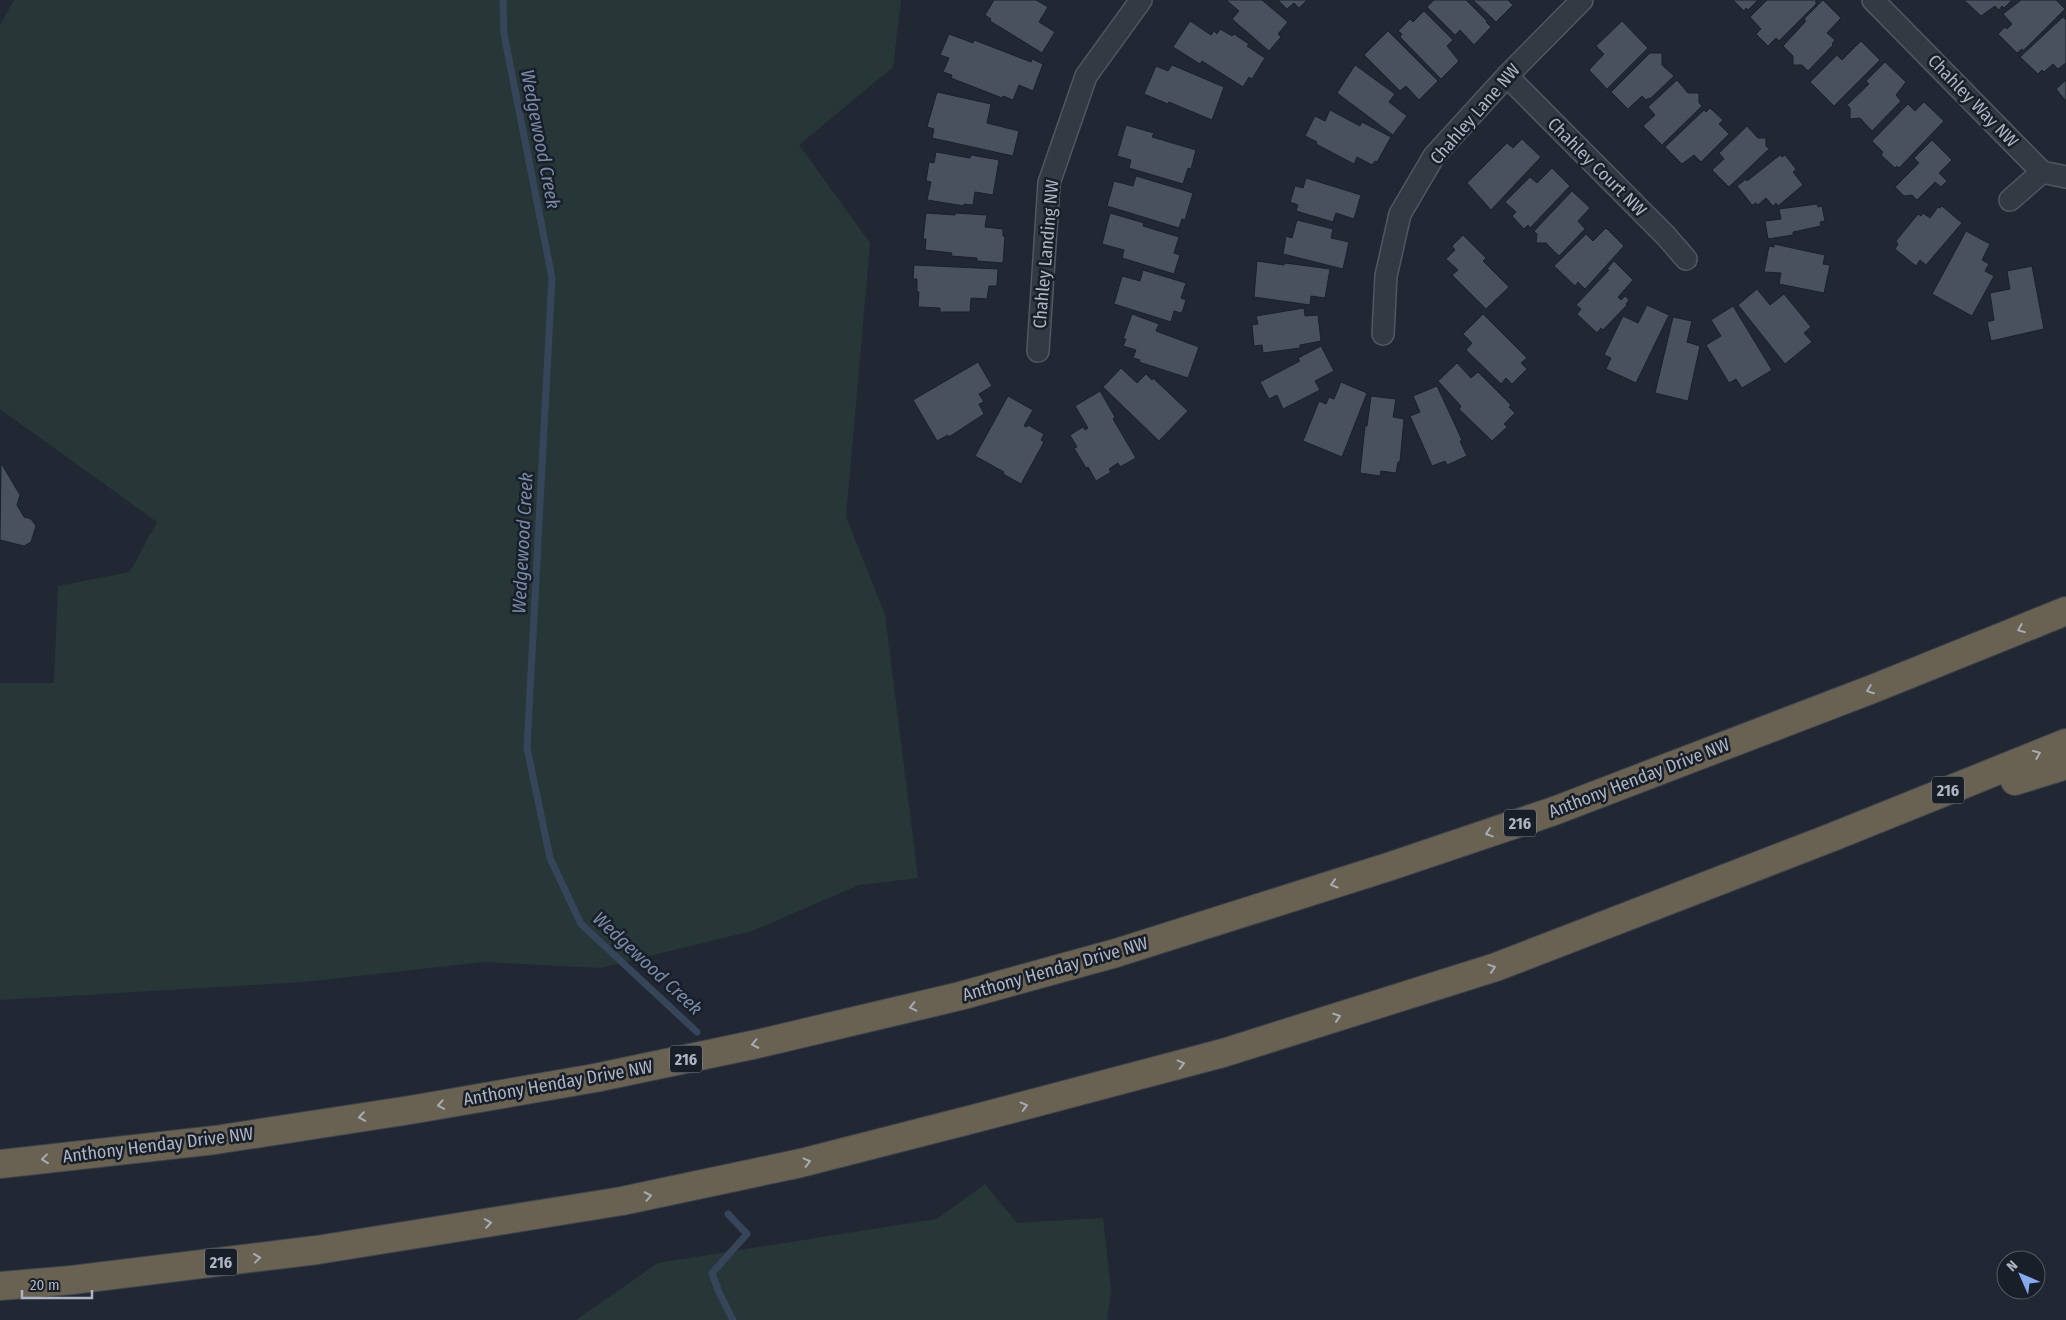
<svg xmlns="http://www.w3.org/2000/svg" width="2066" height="1320" viewBox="0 0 2066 1320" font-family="'Fira Sans Condensed',sans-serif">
<rect width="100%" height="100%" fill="#212833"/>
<path fill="#273738" d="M14,0H901L893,67L799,145L870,243L846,517L885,615L918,878L859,885L752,931L600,968L484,962L304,982L0,1000V683H54L58,586L130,572L157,522L0,409V25Z
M985,1184L1017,1223L1103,1218L1111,1290L1107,1320H576L658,1263L937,1219Z"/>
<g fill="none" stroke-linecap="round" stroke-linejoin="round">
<path stroke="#37455b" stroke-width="7" d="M503,0L504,34L552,278L527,748L550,858L581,924L697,1032
M728,1214L747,1234L712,1273L718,1290L733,1320"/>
</g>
<path fill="#49515f" stroke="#1b212b" d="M994,0H1036L1048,7L1039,22L1055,32L1042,53L990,21L991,19L985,15Z
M1226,0H1262L1288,22L1278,34L1281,37L1269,51L1232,19L1239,11Z
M1278,0H1307L1299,8L1294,3L1287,9Z
M1434,0H1466L1487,21L1486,22L1491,27L1474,45L1460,30L1455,35L1427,7Z
M1473,0H1508L1513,5L1496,22Z
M1733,0H1758L1748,10L1746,8L1744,11Z
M1767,0H1817L1815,2L1817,3L1779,41L1776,38L1768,46L1756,34L1761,29L1750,17Z
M1823,0L1841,18L1827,33L1835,40L1832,44L1833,45L1808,71L1802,65H1793V56L1783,46L1806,21L1804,19Z
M1964,0H2012L2004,8L2002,6L1999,10L1995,6L1981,16Z
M2021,0H2056L2065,9L2023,51L2022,49L2017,53L1998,34L2005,27L2007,29L2012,24L2003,14Z
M1424,11L1453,40L1447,46L1459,61L1441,79L1400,37L1402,34L1398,31L1410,19L1413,22Z
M2063,17L2066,20V63L2058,69L2053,64L2044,72L2042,70L2038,74L2020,57Z
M1190,21L1211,35L1214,31L1217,34L1220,29L1232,36L1234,34L1249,44L1247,46L1265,58L1252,79L1249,77L1243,87L1202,61L1200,64L1173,47Z
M1622,21L1648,48L1607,89L1589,70L1604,54L1596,46Z
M1388,31L1438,81L1419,100L1406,86L1400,91L1364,55Z
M949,34L973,43L974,40L1031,62L1032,59L1043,64L1033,91L1019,85L1013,100L1003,96L1002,98L951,78L952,75L943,72L949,58L940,55Z
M1861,41L1880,60L1834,106L1810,82L1837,55L1842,60Z
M1650,53H1662V65L1674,76L1650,99L1649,98L1646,100L1642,96L1628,109L1611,92Z
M1885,62L1906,82L1896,95L1901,101L1872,131L1860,118L1850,119V108L1847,105L1869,84L1866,81Z
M1172,65L1224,87L1212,120L1169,102L1168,104L1144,94L1156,66L1168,71Z
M1355,65L1395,94L1389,102L1407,116L1393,135L1337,93Z
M1677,80L1688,93H1699V103L1702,106L1662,145L1643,126L1655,115L1648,107Z
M2066,80V101L2056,89Z
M937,92L991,104L987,123L1019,131L1013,156L932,138L934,129L927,127Z
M1924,102L1944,121L1899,168L1897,166L1895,168L1881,155L1883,152L1872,141L1908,104L1915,111Z
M1710,108L1723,120L1719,124L1729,134L1701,162L1694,155L1682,164L1665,147L1704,110L1706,112Z
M1330,110L1360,126L1362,122L1391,137L1377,162L1375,161L1372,165L1357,157L1354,164L1316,144L1317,142L1305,136L1315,116L1325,121Z
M1126,125L1154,133L1152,137L1196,150L1191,169L1188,168L1183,184L1129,168L1131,160L1117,156Z
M1747,126L1758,138H1766V146L1769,149L1729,187L1712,170L1724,159L1719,153Z
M1522,139L1541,157L1491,210L1467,183L1507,143L1513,148Z
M1932,140L1952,160L1939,173L1947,181L1941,187L1935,182L1917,200L1912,195L1904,196L1895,187L1919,163L1914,158Z
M936,152L970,158L971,155L999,160L993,195L975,192L973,205L964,204V206L927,200L931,182L926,181L929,162L934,163Z
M1780,155L1782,157L1785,155L1796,169L1793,172L1803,185L1778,206L1776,203L1773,206L1766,198L1758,205L1756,203L1752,205L1737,186L1746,179L1747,181Z
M1552,168L1570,186L1530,228L1528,225L1524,229L1512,216L1516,212L1505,202L1530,177L1537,183Z
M1136,176L1193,193L1185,220L1182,219L1179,228L1107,206L1114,181L1133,186Z
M1306,178L1361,195L1354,219L1336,213L1333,222L1296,211L1298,205L1290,202L1295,186L1303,188Z
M1572,191L1590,208L1578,221L1585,229L1559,256L1546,243H1536L1537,234L1534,231Z
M1817,204L1818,207L1822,206L1825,221L1820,222L1821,226L1793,232V235L1768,239L1765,221L1781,219L1779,209Z
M1942,206L1962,223L1926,265L1920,260L1916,266L1895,249L1898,244L1896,241L1918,214L1921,216L1923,213L1930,218L1938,207L1940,208Z
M926,213L955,215V213L987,215L985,227L1003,229V236H1005L1003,263L977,261V258L951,256L952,253L925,250L926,239H923Z
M1110,213L1144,223L1143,226L1179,237L1174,253L1180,255L1174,274L1122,258L1124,250L1102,244Z
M1297,220L1333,229L1331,238L1349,242L1343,269L1283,254L1286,236L1292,238Z
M1606,228L1624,246L1585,289L1578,282L1575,286L1554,266L1586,234L1593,241Z
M1966,231L1990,244L1982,260L1989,264L1985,271L1994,276L1972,316L1932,294Z
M1463,235L1486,258L1483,261L1509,287L1486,309L1452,275L1458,270L1446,259L1455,250L1452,246Z
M1774,244L1825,255L1823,264L1830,265L1824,293L1779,284L1781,273L1764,272L1769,246L1774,247Z
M1257,261L1284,265L1285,263L1330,269L1325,298L1311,296L1310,305L1254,297Z
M1614,261L1633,280L1618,297L1621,300L1625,296L1629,300L1626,304L1627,305L1603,330L1601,328L1597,333L1577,314L1581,309L1576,305L1609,270L1607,269Z
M914,265L998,269L997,286H989L987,299L971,298L970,312H940V308L918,307L919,292H917V279H913Z
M2032,266L2044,329L1991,341L1987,322L1994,320L1990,293L2010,289L2007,271Z
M1143,270L1186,283L1181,298L1186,300L1183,310L1181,313L1174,311L1171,322L1114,304L1122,276L1140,281Z
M1757,289L1770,305L1784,294L1811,327L1804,333L1812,342L1785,364L1738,305Z
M1647,305L1669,315L1636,383L1606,369L1611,358L1604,355L1623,316L1638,323Z
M1733,306L1772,370L1742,388L1736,379L1729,383L1706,345L1721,336L1711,320Z
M1304,308L1305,316L1318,315L1321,341L1300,345V348L1263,353L1262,345L1254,346L1252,325L1258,324L1256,316Z
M1132,314L1159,324L1156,331L1199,347L1188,378L1139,362L1140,360L1133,358L1136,350L1123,346L1126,339H1123Z
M1483,314L1527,358L1521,363L1527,369L1512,384L1506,378L1501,384L1466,350L1472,343L1463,334Z
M1673,317L1692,321L1687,342L1700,346L1688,401L1655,393Z
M1321,346L1334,371L1315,381L1320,390L1283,409L1277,395L1269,399L1260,382L1300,361L1298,358Z
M978,362L992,386L979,394L984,402L979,404L984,414L949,437L948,435L937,441L913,400Z
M1457,363L1471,378L1478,372L1511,405L1509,407L1515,413L1504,424L1507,427L1492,441L1459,409L1461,406L1438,381Z
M1121,368L1137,383L1146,374L1152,380L1153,378L1188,411L1159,441L1103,387Z
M1341,382L1367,393L1342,457L1303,441L1319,401L1326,404L1329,397L1334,399Z
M1437,386L1462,440L1460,441L1467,456L1447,465L1445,461L1432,466L1410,416L1420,412L1413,396Z
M1100,391L1115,417L1113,419L1136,458L1120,467L1118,463L1109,469L1111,472L1096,481L1088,467L1086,468L1074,448L1077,447L1070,435L1083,427L1085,430L1088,428L1075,406Z
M1008,396L1033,410L1024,426L1027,427L1028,425L1044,434L1041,440L1044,442L1021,484L1003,474L1004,472L975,456Z
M1371,396L1396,399L1393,417L1404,419L1400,462H1398L1396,473L1381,471L1380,476L1360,473L1365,426H1367Z
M1,463L20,495L17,505L24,517L31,519L36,526L31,542L24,546L0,540Z"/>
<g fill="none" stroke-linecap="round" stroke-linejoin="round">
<defs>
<path id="minor" d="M1873,0L2042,172
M1507,76L1667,237L1686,259
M2042,172L2066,177
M2010,200L2042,172
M1383,334L1386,276L1400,214L1434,156L1507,76L1582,0
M1038,351L1049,183L1086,76L1141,0"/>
<path id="motorway" d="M2015,781L2066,765
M0,1164L215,1140L410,1110L595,1078L757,1044L960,996L1116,953L1388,867L1554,811L1875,688L2066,611
M0,1286L72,1280L317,1250L622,1201L801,1163L977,1118L1223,1053L1496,967L1830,838L2066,743"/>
</defs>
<use href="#minor" stroke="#515762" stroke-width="24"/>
<use href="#motorway" stroke="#3e444f" stroke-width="30"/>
<use href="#minor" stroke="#343a44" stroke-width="21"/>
<use href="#motorway" stroke="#696151" stroke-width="28"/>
</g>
<defs><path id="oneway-chevron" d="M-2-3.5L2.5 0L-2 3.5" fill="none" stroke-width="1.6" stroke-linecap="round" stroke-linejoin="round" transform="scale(1.25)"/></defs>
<g stroke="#a7acb6">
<use href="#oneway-chevron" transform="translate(2021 629) rotate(158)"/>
<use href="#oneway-chevron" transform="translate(1870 690) rotate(159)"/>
<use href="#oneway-chevron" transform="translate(2037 754) rotate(-22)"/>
<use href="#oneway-chevron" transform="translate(1489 833) rotate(161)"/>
<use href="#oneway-chevron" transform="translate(1334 884) rotate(163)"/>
<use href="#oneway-chevron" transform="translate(1492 968) rotate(-18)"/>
<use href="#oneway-chevron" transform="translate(913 1007) rotate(167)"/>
<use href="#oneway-chevron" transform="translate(1337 1017) rotate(-18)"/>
<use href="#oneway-chevron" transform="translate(755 1044) rotate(168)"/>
<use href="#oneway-chevron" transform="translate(1181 1064) rotate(-15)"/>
<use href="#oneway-chevron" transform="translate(441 1105) rotate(170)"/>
<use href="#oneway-chevron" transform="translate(1024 1106) rotate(-15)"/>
<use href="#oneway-chevron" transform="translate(362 1117) rotate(171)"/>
<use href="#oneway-chevron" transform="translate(45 1159) rotate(173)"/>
<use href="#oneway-chevron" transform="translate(807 1162) rotate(-14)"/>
<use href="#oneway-chevron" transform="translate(648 1196) rotate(-12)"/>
<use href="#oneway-chevron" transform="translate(488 1223) rotate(-9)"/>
<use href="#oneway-chevron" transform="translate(257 1258) rotate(-7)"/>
</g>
<g text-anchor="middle" stroke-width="5" stroke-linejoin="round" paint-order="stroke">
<g fill="#191f29" stroke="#818793" stroke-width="1">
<rect x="1932" y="776.5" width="32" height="27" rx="4"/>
<rect x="1504" y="809.5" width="32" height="27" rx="4"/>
<rect x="670" y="1045.5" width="32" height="27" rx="4"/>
<rect x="205" y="1248.5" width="32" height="27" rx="4"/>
</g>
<g font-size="16" font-weight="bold" fill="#aeb4c1">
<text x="1948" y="796">216</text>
<text x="1520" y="829">216</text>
<text x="686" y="1065">216</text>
<text x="221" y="1268">216</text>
</g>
<g font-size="18" fill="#aeb4c1" stroke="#191f29">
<text transform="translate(1973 101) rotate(46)" y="6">Chahley Way NW</text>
<text transform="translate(1475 114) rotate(-49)" y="6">Chahley Lane NW</text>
<text transform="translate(1597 167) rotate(45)" y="6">Chahley Court NW</text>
<text transform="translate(1046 254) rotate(-85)" y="6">Chahley Landing NW</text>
<text transform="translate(1639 778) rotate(-21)" y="6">Anthony Henday Drive NW</text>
<text transform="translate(1055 969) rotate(-16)" y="6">Anthony Henday Drive NW</text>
<text transform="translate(558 1083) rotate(-10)" y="6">Anthony Henday Drive NW</text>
<text transform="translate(158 1145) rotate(-7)" y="6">Anthony Henday Drive NW</text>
</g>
<g font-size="19" font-style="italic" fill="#788aa7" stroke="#191f29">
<text transform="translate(541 139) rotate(79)" y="7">Wedgewood Creek</text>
<text transform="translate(522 543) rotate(-87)" y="7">Wedgewood Creek</text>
<text transform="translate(648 963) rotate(43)" y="7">Wedgewood Creek</text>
</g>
</g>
<g transform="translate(2021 1275) rotate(315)"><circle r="24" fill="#191f29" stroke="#555b66"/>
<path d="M0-4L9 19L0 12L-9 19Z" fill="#87a9ed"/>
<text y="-8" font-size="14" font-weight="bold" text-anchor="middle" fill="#aeb4c1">N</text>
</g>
<path d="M22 1290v8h70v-8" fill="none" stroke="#aeb4c1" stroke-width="2.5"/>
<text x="30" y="1290" font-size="15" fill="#aeb4c1" stroke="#191f29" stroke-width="4" paint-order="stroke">20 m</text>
</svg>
